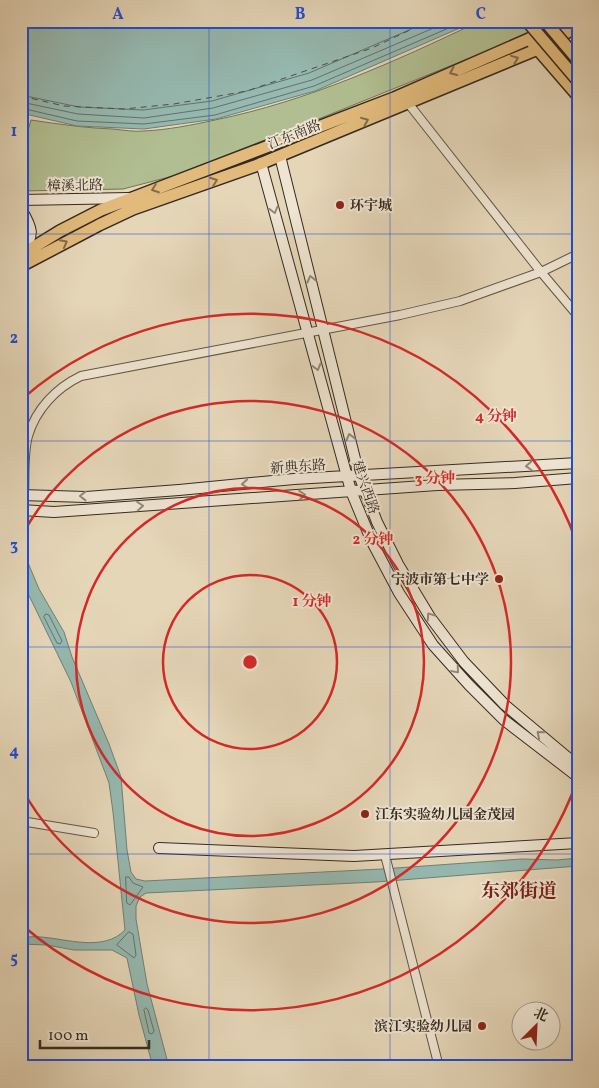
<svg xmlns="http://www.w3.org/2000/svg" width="599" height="1088" viewBox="0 0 599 1088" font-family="Vollkorn,'Noto Serif SC',serif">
<rect width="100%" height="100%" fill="#e5d6b8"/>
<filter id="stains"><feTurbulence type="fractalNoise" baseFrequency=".004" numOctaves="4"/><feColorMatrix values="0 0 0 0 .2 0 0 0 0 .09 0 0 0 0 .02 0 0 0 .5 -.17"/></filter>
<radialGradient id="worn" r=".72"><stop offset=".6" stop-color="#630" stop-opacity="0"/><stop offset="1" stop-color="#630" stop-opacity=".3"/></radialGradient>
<path fill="#b1be91" stroke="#737459" d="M480,21H551L527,35L321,118L173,176L123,189L21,191V154L31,120C58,124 85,128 113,129C123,130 134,132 144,131C167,130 192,125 215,120C308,101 394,62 480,21Z"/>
<path fill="#96b9b1" stroke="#6f8077" d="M21,21H476L315,91L216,119L144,129L77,126L21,113Z
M21,556L26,558L39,589L64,632L72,657L109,744L121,777L127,850L131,872L136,879L145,881L382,869L522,859L557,860L578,858V866L376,882L146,893L140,897L136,906V919L147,984L169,1067H153L139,1015L127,958L112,950H74L47,945L21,944V938C28,937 35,936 41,937C67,939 104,952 125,930L113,812L109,783L71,682L21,579Z"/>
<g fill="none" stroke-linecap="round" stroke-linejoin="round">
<path stroke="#667269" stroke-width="1" d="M21,95L79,107L143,110L212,101L309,73L430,21
M21,102L78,114L144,118L213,108L312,80L450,21
M21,108L77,121L144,124L215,115L314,86L465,21
M46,614L49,615L62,641L60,644L57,643L44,617Z
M126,877H129L133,883L143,887L130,905L127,903Z
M129,932L133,934L136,955L134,958L117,945Z
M146,1008L148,1010L154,1031L152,1034L149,1033L144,1010Z"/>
<path stroke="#4d4e45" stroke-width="1" stroke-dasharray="6 5" stroke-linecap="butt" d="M21,96L64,106L124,109L174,104L247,91L372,48L429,21"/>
<defs>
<path id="street" d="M408,103L541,272L578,316
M24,495C25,476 23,454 28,436C36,409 56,388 81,376L400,315L460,301L541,272L578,254
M21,821L94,833
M385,855L439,1067"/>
<path id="secondary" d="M280,156L359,475L377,522L398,564L430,617L464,662L505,705L578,766
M261,163L351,491L372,542L399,593L433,645L469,685L504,720L578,777
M21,200L129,198
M21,209C32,227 36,236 21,252
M21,495L86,497L179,490L294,479L578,463
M21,510L54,512L437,485L515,483L578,478
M159,848L354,856L578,843"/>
<path id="primary" d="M533,44L578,96
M21,255L60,231L101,210L394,98L529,39L560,21
M21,266L99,225L133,209L255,166L538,49L578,26"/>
</defs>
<use href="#street" stroke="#615547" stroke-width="10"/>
<use href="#secondary" stroke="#352a21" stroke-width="12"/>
<use href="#primary" stroke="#352a21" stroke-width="14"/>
<use href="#street" stroke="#eee4d1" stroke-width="8"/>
<use href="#secondary" stroke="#eee4d1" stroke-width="10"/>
<use href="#primary" stroke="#e2bb7c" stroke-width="11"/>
<defs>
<path id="primary-bridge" d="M527,21L578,81
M545,21L578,60"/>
</defs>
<use href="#primary-bridge" stroke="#352a21" stroke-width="14" stroke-linecap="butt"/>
<use href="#primary-bridge" stroke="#e2bb7c" stroke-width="11"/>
</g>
<defs><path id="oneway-chevron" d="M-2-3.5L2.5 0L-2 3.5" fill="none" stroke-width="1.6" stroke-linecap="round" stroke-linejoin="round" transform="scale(1.25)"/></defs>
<g stroke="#836b4a">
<use href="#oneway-chevron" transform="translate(515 59) rotate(-22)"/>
<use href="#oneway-chevron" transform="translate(453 72) rotate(156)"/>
<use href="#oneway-chevron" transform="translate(365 121) rotate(-22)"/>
<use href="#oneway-chevron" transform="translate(214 181) rotate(-20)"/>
<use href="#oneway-chevron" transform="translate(155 189) rotate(160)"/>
<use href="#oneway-chevron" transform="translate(64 243) rotate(-28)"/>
</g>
<g stroke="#928779">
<use href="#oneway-chevron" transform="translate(274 210) rotate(75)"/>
<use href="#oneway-chevron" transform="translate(311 279) rotate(-104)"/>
<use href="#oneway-chevron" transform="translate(317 367) rotate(75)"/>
<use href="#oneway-chevron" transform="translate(350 437) rotate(-104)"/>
<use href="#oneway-chevron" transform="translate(529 466) rotate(177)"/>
<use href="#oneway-chevron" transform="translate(245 484) rotate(175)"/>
<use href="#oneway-chevron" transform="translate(302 495) rotate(-4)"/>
<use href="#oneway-chevron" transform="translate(83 496) rotate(180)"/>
<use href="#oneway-chevron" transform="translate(140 506) rotate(-4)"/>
<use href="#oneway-chevron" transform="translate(430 616) rotate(-124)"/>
<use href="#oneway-chevron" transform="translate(456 670) rotate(49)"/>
<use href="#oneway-chevron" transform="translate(540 734) rotate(-140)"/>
</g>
<path fill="none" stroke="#1d4ed8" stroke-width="1" stroke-opacity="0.55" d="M209,21V1067M390,21V1067M21,234H578M21,441H578M21,647H578M21,854H578"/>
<g fill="none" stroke="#d62828" stroke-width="2.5">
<circle cx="250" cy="662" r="87"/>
<circle cx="250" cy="662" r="174"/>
<path d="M22 535A261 261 0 1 1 22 789"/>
<path d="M577 781A348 348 0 0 1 22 925M22 399A348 348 0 0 1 577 543"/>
</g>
<g fill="#8f2418" stroke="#eee4d1" stroke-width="2">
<circle cx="340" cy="205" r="5"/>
<circle cx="499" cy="579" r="5"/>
<circle cx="365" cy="814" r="5"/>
<circle cx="482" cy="1026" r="5"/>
</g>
<g text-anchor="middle" stroke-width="4" stroke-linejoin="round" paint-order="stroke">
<g font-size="14" fill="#352a21" stroke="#eee4d1">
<text transform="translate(294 134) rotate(-22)" y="5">江东南路</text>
<text transform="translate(75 185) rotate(-1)" y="5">樟溪北路</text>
<text transform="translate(298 466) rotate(-4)" y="5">新典东路</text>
<text transform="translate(366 487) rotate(71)" y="5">建兴西路</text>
</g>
<g font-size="14" font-weight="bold" fill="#352a21" stroke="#eee4d1" text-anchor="start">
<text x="350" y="210">环宇城</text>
<text x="489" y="584" text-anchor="end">宁波市第七中学</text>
<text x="375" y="819">江东实验幼儿园金茂园</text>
<text x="472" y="1031" text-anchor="end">滨江实验幼儿园</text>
</g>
<g font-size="19" font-weight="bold" fill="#7a1f14" stroke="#eee4d1">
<text x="519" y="897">东郊街道</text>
</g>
</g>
<circle cx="250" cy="662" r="8" fill="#d62828" stroke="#eee4d1" stroke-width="2.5"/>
<g font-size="15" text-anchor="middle" font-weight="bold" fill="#d62828" stroke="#eee4d1" stroke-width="4" stroke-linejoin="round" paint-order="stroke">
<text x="496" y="421">4 分钟</text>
<text x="435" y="483">3 分钟</text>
<text x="373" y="544">2 分钟</text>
<text x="312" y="606">1 分钟</text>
</g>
<rect width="599" height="1088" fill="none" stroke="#e5d6b8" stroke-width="55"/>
<g transform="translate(536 1026) rotate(24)"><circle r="24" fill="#eee4d1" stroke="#a49a8b"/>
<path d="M0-4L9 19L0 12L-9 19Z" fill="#8f2418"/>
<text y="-8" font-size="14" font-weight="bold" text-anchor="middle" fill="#352a21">北</text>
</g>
<path d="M40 1040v8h109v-8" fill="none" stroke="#352a21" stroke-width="2.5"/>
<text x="48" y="1040" font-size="15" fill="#352a21" stroke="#eee4d1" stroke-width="4" paint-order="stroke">100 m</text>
<rect x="28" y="28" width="544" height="1032" fill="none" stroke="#1d4ed8" stroke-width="2"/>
<g font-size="16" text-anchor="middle" font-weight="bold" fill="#1d4ed8">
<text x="118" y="19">A</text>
<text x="300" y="19">B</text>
<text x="481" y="19">C</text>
<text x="14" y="136">1</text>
<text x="14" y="343">2</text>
<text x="14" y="550">3</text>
<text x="14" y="756">4</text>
<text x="14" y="963">5</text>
</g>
<rect width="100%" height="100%" filter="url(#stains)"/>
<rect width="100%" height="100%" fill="url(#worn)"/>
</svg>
